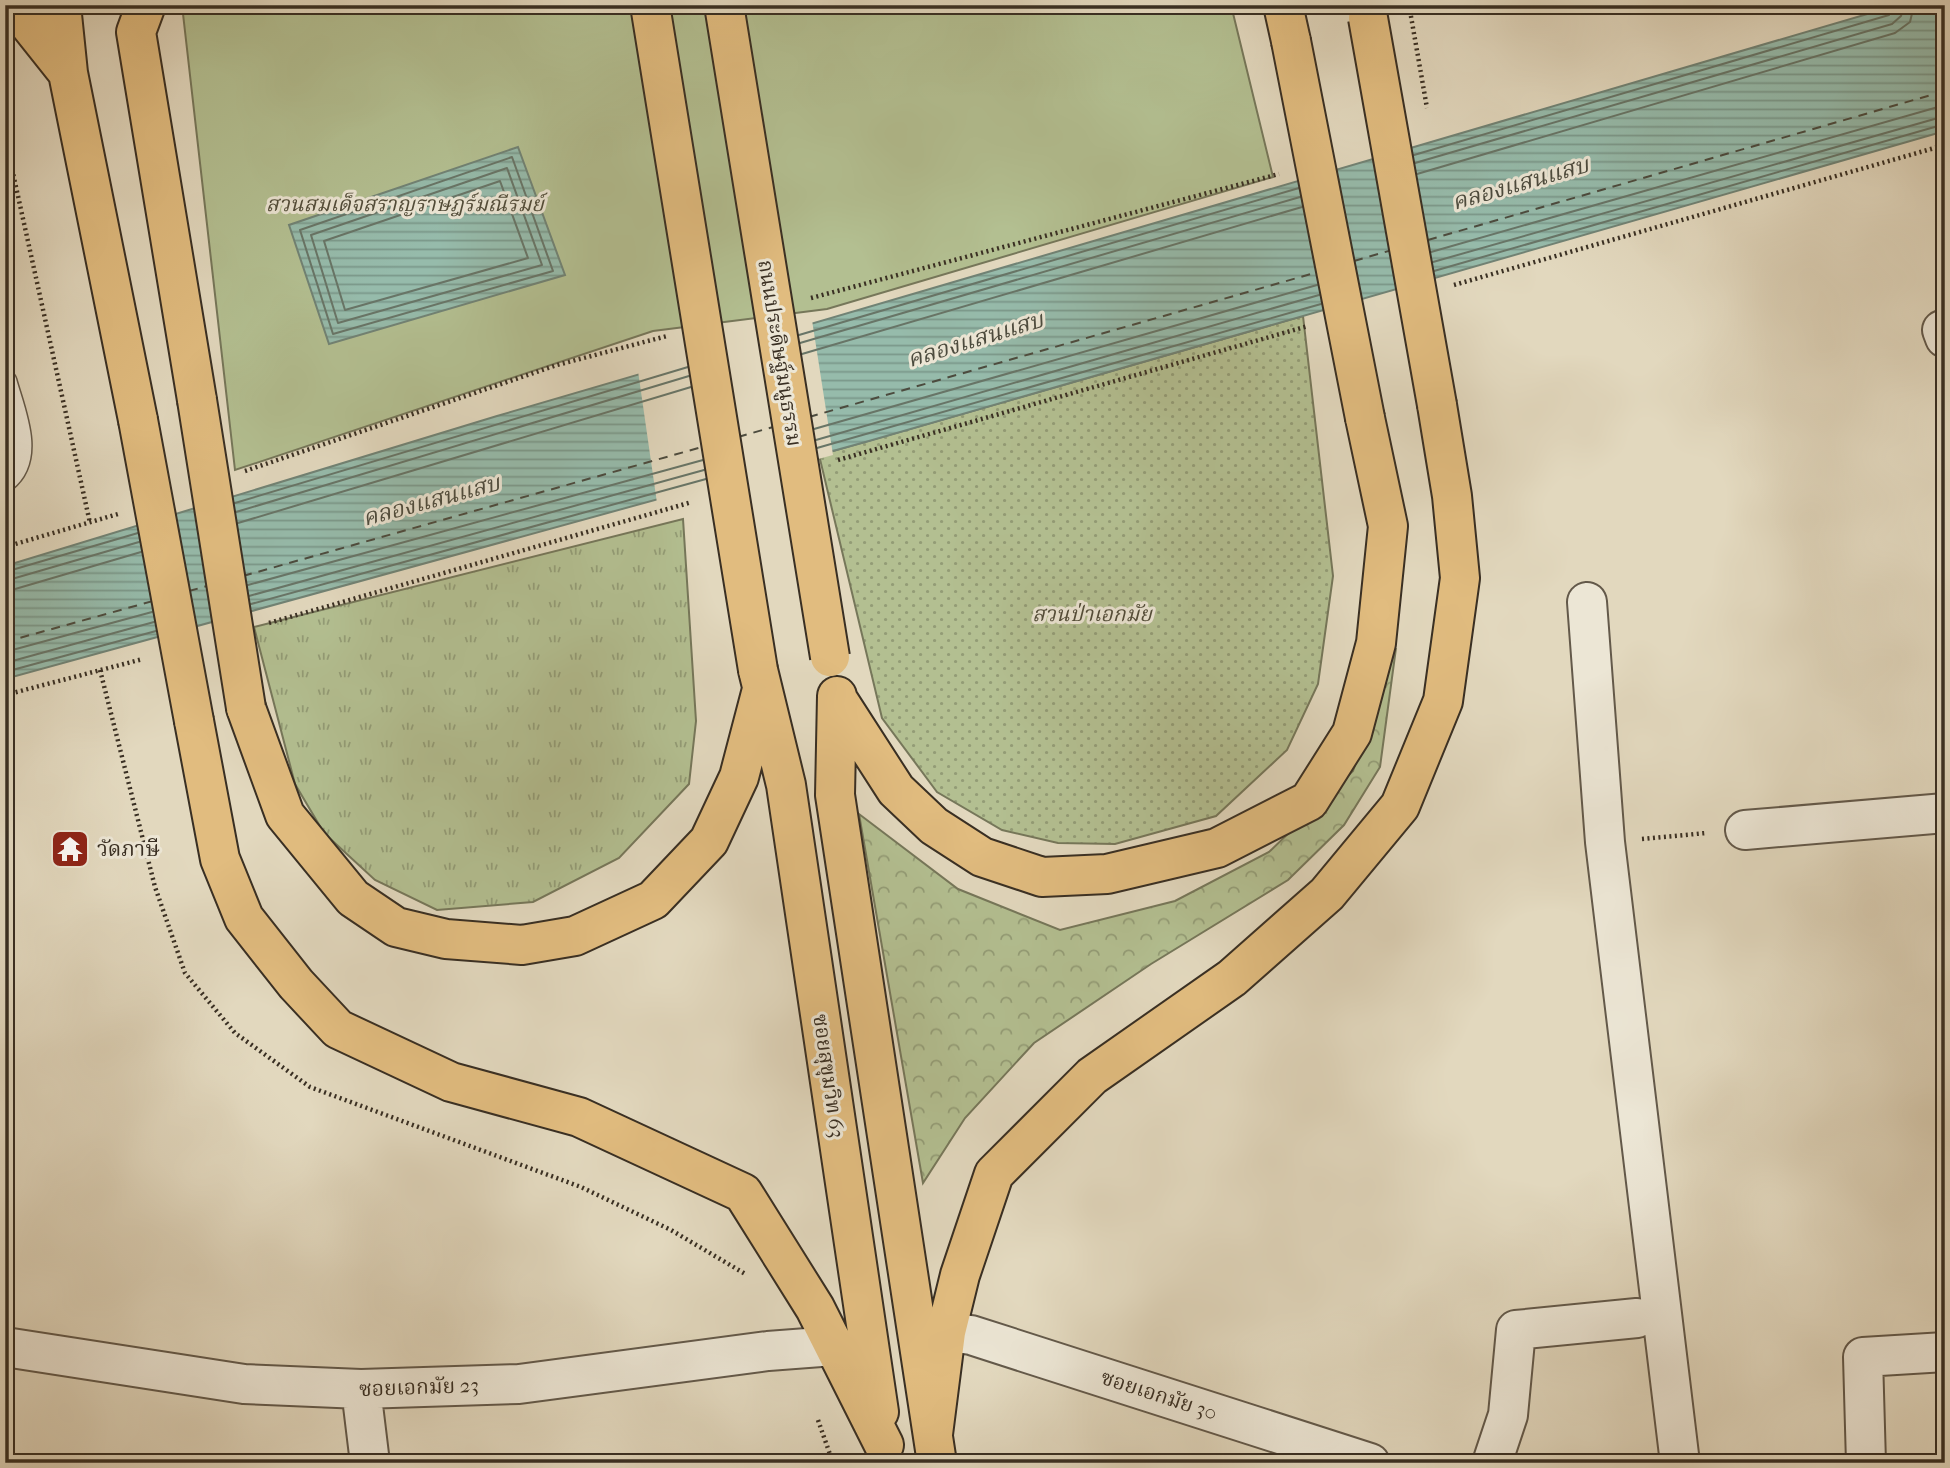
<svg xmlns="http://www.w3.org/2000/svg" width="1950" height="1468" viewBox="0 0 1950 1468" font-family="'IM FELL French Canon','Noto Serif Thai',serif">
<defs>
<pattern id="grass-tufts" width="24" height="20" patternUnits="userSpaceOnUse" patternTransform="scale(1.75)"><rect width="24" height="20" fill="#b3bf91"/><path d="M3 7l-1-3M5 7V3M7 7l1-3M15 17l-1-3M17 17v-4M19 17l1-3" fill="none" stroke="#939c76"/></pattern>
<pattern id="forest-crowns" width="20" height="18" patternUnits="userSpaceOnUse" patternTransform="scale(1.75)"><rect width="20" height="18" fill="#b3bf91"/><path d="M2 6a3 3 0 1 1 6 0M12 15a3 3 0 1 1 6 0" fill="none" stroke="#939c76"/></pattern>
<pattern id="garden-dots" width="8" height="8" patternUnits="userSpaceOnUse" patternTransform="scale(1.75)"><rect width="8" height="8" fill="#b3bf91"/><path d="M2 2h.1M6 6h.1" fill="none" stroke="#939c76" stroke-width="1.8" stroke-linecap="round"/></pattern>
<pattern id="water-rules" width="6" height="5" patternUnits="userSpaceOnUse" patternTransform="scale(1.75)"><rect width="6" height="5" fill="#96bbab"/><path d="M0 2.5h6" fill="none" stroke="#7b988b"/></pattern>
</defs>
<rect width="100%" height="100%" fill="#e2d8be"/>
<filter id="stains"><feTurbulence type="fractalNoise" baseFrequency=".00286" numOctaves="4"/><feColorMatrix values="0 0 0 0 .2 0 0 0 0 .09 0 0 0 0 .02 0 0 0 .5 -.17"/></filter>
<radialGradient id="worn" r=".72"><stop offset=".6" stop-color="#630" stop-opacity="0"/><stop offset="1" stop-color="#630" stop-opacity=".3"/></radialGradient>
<path fill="url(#grass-tufts)" stroke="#76775a" stroke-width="2" d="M683,519L696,721L689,784L619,858L533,902L437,910L375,880L324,833L295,784L254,627Z"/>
<path fill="url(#forest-crowns)" stroke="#76775a" stroke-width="2" d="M1396,648L1380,767L1344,825L1288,880L1151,964L1034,1043L965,1118L923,1183L859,814L958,889L1060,930L1175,901L1269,852L1353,771Z"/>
<path fill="#b3bf91" stroke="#76775a" stroke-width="2" d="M182,5H1231L1273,177L827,309L653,331L235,470Z"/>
<path fill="url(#garden-dots)" stroke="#76775a" stroke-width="2" d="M1303,316L1333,576L1318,684L1287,750L1216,816L1115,844L1058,843L1002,830L937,792L882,718L819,455Z"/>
<path fill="url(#water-rules)" stroke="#718375" stroke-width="2" d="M1898,5H1945V131L869,441L5,679V566L497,416Z
M518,147L565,275L329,344L289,225Z"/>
<path fill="#e2d8be" d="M812,320L833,455L657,503L638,371Z"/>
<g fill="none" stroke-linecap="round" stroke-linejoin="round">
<path stroke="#687567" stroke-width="2" d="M1414,155L1889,15L1895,5
M512,157L553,271L333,334L300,230Z
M1415,163L1892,24L1901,16L1904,5
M507,168L542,265L338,323L311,235Z
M1417,174L1895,33L1910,22L1914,5
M500,181L528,258L345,310L324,241Z
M1431,252L1945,105
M1433,262L1945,116
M1434,271L1945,124
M799,335L1299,188
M800,343L1300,197
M802,354L1302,207
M814,429L1317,285
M816,440L1319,295
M817,448L1321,304
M235,503L688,367
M236,512L689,376
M238,523L691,387
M5,572L138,533
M5,581L139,542
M248,585L703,460
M5,592L141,552
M249,596L704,470
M251,604L706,479
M5,652L152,612
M5,663L154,622
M5,672L156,631"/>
<path stroke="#4c4b3e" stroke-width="2" stroke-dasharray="9 7" stroke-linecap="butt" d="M1428,240L1945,91
M1354,261L1392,250
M809,417L1318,272
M738,437L773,427
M243,576L702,447
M189,591L207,586
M5,642L153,601"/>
<defs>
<path id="service" d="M5,382C13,411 34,457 5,480"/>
<path id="minor" d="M1942,330L1945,338
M1587,602L1605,842L1680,1463
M1745,830L1945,813
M946,1332L971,1335L1370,1463
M5,1347L244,1384L361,1389L519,1384L768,1351L834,1346
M361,1389L370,1463
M1492,1463L1508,1415L1516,1330L1637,1318
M1866,1463L1863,1357L1945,1352"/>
<path id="primary" d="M14,5L68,73
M61,5L68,73L138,420
M146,5L136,32L197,400
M1283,5L1291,41
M758,670L786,785L879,1412
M837,696L835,795L937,1463
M838,700L896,790L934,826L982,857L1042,877L1107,874L1217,848L1309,801L1352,733L1376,643L1388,526L1365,418
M246,708L285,815L353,898L396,927L446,939L522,945L575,936L653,900L709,841L739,777L761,693
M194,721L220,859L244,918L296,984L338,1029L451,1082L579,1117L743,1193L815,1308L884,1445
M933,1434L946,1332L960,1275L994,1174L1092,1076L1232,978L1327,894L1400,806L1443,701L1460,578L1452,496L1437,405"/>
</defs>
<use href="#service" stroke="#63594a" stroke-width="26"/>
<use href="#minor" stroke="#63594a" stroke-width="42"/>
<use href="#primary" stroke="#392f23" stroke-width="42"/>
<path stroke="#392f23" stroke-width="4.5" stroke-dasharray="2 3.5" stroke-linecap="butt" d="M1409,5L1427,108
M5,137L90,523
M1454,285L1945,145
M811,298L1279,174
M838,460L1308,326
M245,471L557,365L667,336
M5,547L118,514
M269,623L692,502
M100,670L155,887L185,973L235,1033L310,1087L581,1187L671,1230L747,1275
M5,695L143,659
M1642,839L1706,833
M818,1420L833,1463"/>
<use href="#service" stroke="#ece6d5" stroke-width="23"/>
<use href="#minor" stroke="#ece6d5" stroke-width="38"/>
<use href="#primary" stroke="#e1bc7f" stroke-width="38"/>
<defs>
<path id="primary-bridge" d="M650,5L758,670
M724,5L830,657
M1368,18L1437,405
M1291,41L1365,418
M197,400L246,708
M138,420L194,721"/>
</defs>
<use href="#primary-bridge" stroke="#392f23" stroke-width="42" stroke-linecap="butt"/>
<use href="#primary-bridge" stroke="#e1bc7f" stroke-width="38"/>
</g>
<defs>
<symbol id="temple-square" viewBox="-11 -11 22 22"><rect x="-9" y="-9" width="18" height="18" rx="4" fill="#8f2418" stroke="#ece6d5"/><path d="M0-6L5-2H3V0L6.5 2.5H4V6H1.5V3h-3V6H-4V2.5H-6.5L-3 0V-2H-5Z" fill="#fff"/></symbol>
</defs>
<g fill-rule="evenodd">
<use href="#temple-square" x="48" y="827" width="44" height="44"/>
</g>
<g text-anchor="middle" stroke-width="6" stroke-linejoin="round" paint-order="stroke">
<g font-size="21" font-style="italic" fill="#514c39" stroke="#ece6d5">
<text x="405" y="211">สวนสมเด็จสราญราษฎร์มณีรมย์</text>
<text x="1092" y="621">สวนป่าเอกมัย</text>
</g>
<g font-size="21" fill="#392f23" stroke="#ece6d5">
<text transform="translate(780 353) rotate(81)" y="7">ถนนประดิษฐ์มนูธรรม</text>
<text transform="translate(829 1076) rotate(82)" y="7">ซอยสุขุมวิท 63</text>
<text transform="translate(419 1387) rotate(-2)" y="7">ซอยเอกมัย 23</text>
<text transform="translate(1159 1395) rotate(18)" y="7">ซอยเอกมัย 30</text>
</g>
<g font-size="21" fill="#392f23" stroke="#ece6d5" text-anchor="start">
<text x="97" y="856">วัดภาษี</text>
</g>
<g font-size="23" font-style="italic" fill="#4c4b3e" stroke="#ece6d5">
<text transform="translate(1520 183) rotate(-16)" y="8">คลองแสนแสบ</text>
<text transform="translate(975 339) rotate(-17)" y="8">คลองแสนแสบ</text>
<text transform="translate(431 500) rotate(-15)" y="8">คลองแสนแสบ</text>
</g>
</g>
<rect width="1950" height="1468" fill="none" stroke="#e2d8be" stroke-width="28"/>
<rect x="7" y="7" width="1936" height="1454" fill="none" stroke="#392f23" stroke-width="3.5"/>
<rect x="14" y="14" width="1922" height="1440" fill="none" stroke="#392f23" stroke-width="2"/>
<rect width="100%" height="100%" filter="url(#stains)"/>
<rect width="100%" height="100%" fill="url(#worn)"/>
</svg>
